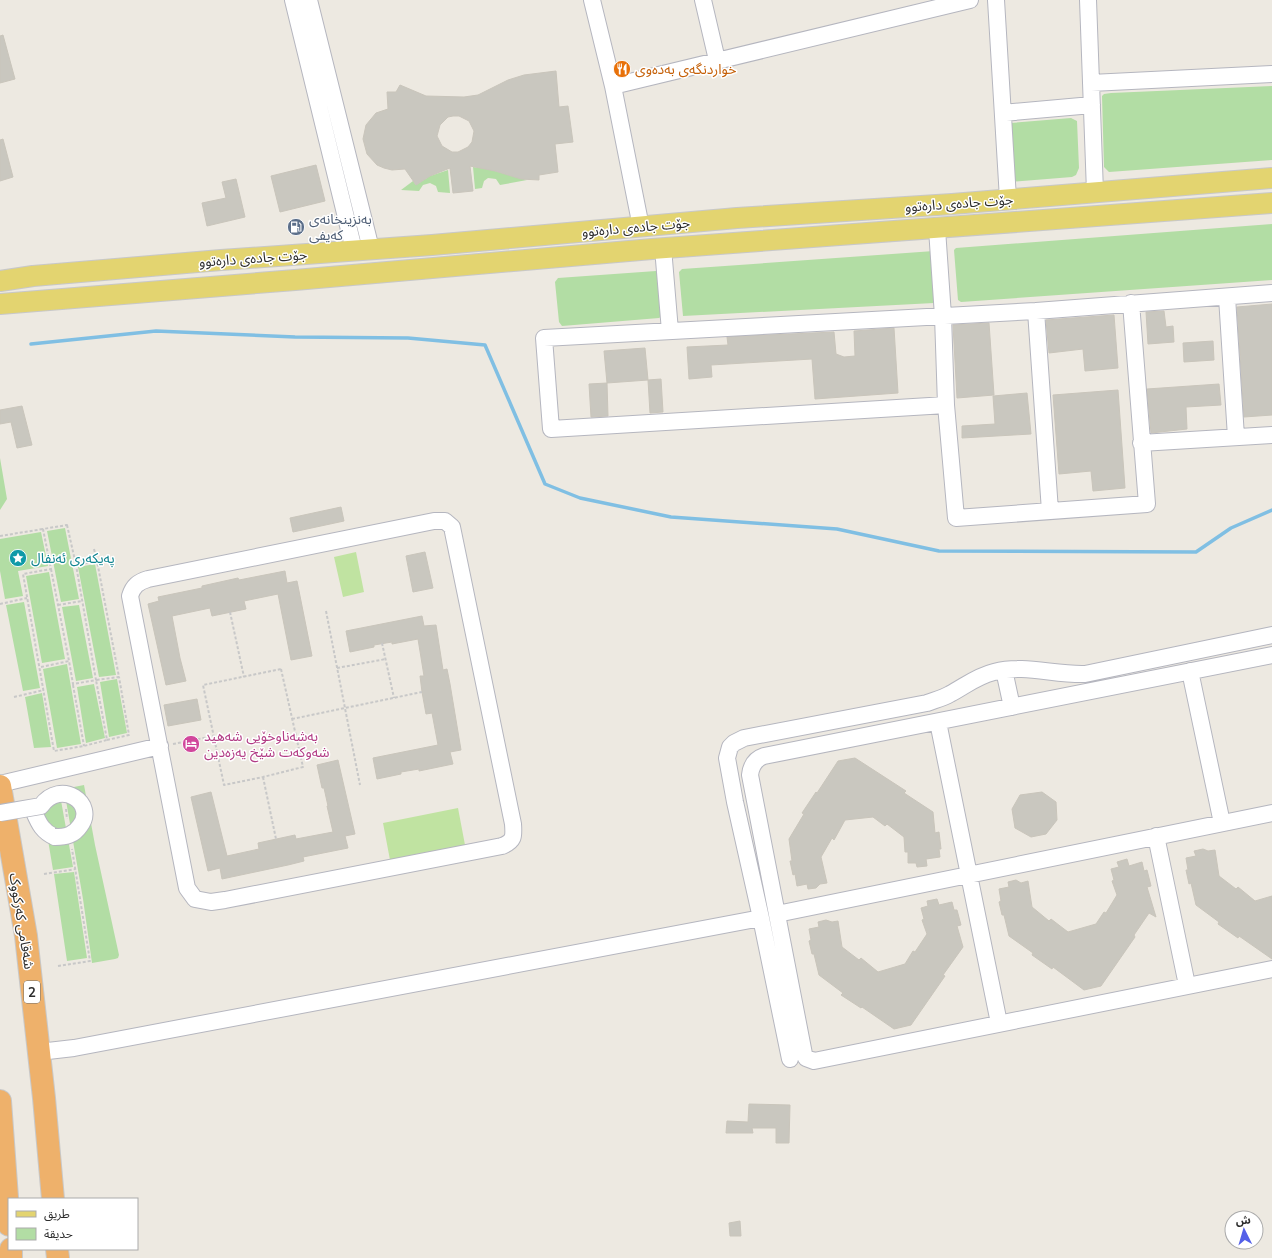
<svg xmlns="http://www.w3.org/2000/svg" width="1272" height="1258" viewBox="0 0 1272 1258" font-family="Mulish,'Noto Sans Arabic',sans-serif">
<rect width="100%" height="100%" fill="#ede9e1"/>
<path fill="#b2dda4" d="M1272,86V160L1109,172L1104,167L1102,96L1104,94L1111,93Z
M1071,118L1077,121L1079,168L1076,175L1072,177L1010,182L1011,123Z
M473,167L488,169L527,180L500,185L496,179L488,178L484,181L482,188L475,189Z
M448,170L450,193L438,192L436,186L430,183L423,185L419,191L401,190L413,181L416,185L430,176Z
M1272,224V280L961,302L958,300L954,250L956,248Z
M934,251V303L683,316L679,272L682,269Z
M656,271L659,274L662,316L659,318L562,326L559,322L555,282L558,278Z
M0,458L7,499L0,510Z
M65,528L79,599L61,602L47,531Z
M41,532L48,566L18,571L23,596L5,599L0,571V539Z
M95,564L116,675L99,677L78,567Z
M49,572L65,659L42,663L26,576Z
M24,602L40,688L23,691L6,605Z
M79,605L93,678L76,681L62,607Z
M67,664L81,744L57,748L43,669Z
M117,679L127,733L109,737L100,682Z
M94,684L105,738L86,743L77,687Z
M42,693L51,747L34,748L25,697Z
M84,785L95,845L119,955L118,958L115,959L92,963L83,899L64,789Z
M60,795L73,867L53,870L41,798Z
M74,872L87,958L67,961L54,874Z"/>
<path fill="#c0e3a1" d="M356,552L364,592L343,597L334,557Z
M458,808L465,845L390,860L383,823Z"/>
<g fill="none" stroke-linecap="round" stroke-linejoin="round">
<path stroke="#80bfe3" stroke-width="3.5" d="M31,344L156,331L295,337L408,338L485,345L545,484L580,498L671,517L837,529L939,551L1196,552L1231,528L1272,510"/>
</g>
<path fill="#c9c7bf" stroke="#c9c5bb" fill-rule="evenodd" d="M3,35L15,79L0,83V36Z
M556,71L559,107L568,106L573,142L555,144L558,172L539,175V180L521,179L495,171L470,166L473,191L453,193L450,168L430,176L416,185L405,169L392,170L384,168L377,165L367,154L363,139L366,125L376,113L388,109L387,92H396L400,85L426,96L464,97L478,95L508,80L524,75ZM453,116H459L469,121L474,131L472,142L468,147L458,152H452L442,146L437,136L440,125L448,117Z
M3,139L13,177L0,181V140Z
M316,165L325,201L280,212L271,176Z
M236,179L245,217L207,226L202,203L226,198L222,182Z
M1272,304V415L1244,417L1237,307Z
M1164,311L1166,327L1173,326L1174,342L1148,344L1146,312Z
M1114,315L1118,368L1085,371L1083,349L1049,353L1046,320Z
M989,323L994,395L957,398L953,325Z
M894,328L898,393L815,399L812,359L711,365L712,377L689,379L687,347L728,345L727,337L834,332L836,354L844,357L855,356L854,331Z
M1213,341L1214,360L1184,362L1183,343Z
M645,348L648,380L607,383L604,351Z
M661,379L663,412L650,413L648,380Z
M607,383L608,416L591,417L589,384Z
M1219,384L1221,405L1186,407L1187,429L1151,433L1147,389Z
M1118,390L1125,488L1093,491L1091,471L1059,474L1053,395Z
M1027,393L1031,434L962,438V426L995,424L993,396Z
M22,406L32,445L17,448L11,422L0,424V410Z
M341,507L344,521L293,532L290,518Z
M425,552L433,588L413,592L406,556Z
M285,571L287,583L297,581L312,656L291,660L278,594L244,601L246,609L212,616L210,608L172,616L180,658L186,681L166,685L148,604L159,601L158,597L202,588V586L238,578L239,580Z
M422,616L424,626L436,625L443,670L447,669L450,684L461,750L450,752L453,764L419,771V769L401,772V774L377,779L373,758L438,745L432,713L426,714L422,692L420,676H424L418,639L392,644V642L374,645V647L350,652L346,631Z
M197,699L201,720L168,726L164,705Z
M855,758L906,791L904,793L933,812L935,833L939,832L941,849H939L940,857L926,859L927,866L917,867L916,863H908V852H905L904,837L887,824L885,826L873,817L845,820L834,840L832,838L821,857L827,883L820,884L816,888L808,889L807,884L797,886L795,874L793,875L790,861H792L789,839L804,814L802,813L816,792L817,793L838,761Z
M338,760L355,834L345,836L348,848L303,857L304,861L288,865L222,879L220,868L208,871L191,797L211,792L227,856L259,849L258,843L295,835L296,839L333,832L327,806H328L324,788H322L317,765Z
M1042,792L1056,802L1057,820L1046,834L1031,837L1015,828L1012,809L1020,795Z
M1203,849L1208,851L1215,850L1219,876L1236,889L1238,887L1255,901L1272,896V959L1239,936L1238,938L1218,924L1219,922L1196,905L1191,883L1189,884L1186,870H1188L1186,858L1196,856L1194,851Z
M1127,859L1129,866L1142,862L1144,871L1147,870L1151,886L1147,887L1156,917L1149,913L1134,935L1135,937L1101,986L1084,990L1053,967L1052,969L1032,955L1033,953L1009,936L1004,915H1002L999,902L1001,901L999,889L1009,887L1008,882L1016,880L1021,883L1028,881L1032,907L1049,921L1051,919L1068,932L1096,924L1104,912L1106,913L1117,895L1112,881L1114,880L1111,869L1119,867L1117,862Z
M937,899L939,905L952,902L954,910H957L961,925L957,926L963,947L943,975L945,976L911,1025L894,1029L862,1007L861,1008L841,995L843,993L819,975L814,954H812L809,941L811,940L809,929L819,927L818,922L826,920L832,922L838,921L842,947L859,960L861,958L878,972L905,964L913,951L915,952L927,934L922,920L924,919L921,908L928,906L927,901Z
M749,1104L790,1105L789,1143H776V1128H752L753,1133H726L727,1121L748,1122Z
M740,1221L741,1236H730L729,1223Z"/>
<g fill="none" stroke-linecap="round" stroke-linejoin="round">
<defs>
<path id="minor" d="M293,0L354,250
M309,0L371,249
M592,0L613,86L641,227
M703,0L717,60
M996,0L1008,199
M1088,0L1095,192
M1091,83L1272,74
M613,86L970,0
M1003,113L1092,105
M937,229L943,316L946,405L956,518L1147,504L1131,303
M663,248L670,331
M1227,297L1236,437
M1036,311L1050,511
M946,405L551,429L544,338L1036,311L1272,293
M1141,443L1272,435
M434,521H445L452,527L513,824C514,837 514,841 502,846L225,900L211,902L195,899L187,888L130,596C133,586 138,582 148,579Z
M1272,655L764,756C755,759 751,766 750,775L804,1054L806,1058L814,1061L1272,969
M1004,670L1012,707
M1190,671L1222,823
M938,722L999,1023
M0,784L160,746
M34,812C39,824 43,832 55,837
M1156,836L1187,985
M777,914L1272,813
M39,1052L74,1048L761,918
M790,1059L761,918L735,802L727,758L730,747L734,743L744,738L927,703C935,700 943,698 950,694C965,686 977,676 994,672C1025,664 1053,675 1085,674L1272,635"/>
<path id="major" d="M0,281L33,276L221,260L432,245L737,218L952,204L1272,178
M0,304L295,280L652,249L1272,203"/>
<path id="highway" d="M0,786L26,936L44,1098L53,1199
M0,1101L9,1225
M11,1249V1258
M57,1249L58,1258"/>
</defs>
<use href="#minor" stroke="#b5b6bf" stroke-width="18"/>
<use href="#major" stroke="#c8c8c8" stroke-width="22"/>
<use href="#highway" stroke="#c8c8c8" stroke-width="24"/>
<path stroke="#c8c8c8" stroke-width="2" stroke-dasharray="3 2" stroke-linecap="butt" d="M67,525L76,565L97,561L119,677L96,680L107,740L84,746L54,751L23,574L51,569L43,529Z
M0,536L43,529
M94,549L97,561
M51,569L69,661
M0,604L27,598
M58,605L82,601
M326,611L360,785
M230,612L244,677
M382,643L394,698
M41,667L69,661L73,684L96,680L76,565
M337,668L386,659
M281,669L303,767L263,777L224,785L203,685Z
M73,685L84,746
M14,697L44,690
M292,719L422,692
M107,740L129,735L119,677
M173,744L214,736
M263,777L276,839
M66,809L67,819
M44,874L76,869
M58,966L90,961L72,849"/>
<use href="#minor" stroke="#fff" stroke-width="16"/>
<use href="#major" stroke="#e3d470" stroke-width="20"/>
<use href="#highway" stroke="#eeb16b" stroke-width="22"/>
<defs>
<path id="minor-bridge" d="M0,813L41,806C61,778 97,804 80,826C74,835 66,837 55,837"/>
</defs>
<use href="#minor-bridge" stroke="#b5b6bf" stroke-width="18" stroke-linecap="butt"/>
<use href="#minor-bridge" stroke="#fff" stroke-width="16"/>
</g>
<defs>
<symbol id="restaurant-disc" viewBox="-11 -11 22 22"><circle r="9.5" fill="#e8710a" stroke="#fff"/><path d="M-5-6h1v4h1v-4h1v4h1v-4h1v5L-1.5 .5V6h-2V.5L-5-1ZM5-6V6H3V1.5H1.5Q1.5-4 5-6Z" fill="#fff"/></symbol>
<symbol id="fuel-disc" viewBox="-11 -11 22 22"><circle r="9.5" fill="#5c6f8a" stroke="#fff"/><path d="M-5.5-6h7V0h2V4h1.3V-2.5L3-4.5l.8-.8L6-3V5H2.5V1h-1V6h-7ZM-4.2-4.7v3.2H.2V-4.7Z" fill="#fff"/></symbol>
<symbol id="sight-disc" viewBox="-11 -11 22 22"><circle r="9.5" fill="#0f9aa8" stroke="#fff"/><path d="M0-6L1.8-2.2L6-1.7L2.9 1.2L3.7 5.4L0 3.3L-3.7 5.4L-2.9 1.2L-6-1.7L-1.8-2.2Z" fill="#fff"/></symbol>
<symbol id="hotel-disc" viewBox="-11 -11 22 22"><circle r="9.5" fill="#d1479c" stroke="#fff"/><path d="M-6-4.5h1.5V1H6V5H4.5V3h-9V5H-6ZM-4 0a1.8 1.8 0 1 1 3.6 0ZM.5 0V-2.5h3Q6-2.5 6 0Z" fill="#fff"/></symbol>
</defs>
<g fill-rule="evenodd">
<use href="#restaurant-disc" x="612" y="59" width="20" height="20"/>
<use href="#fuel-disc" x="286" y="217" width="20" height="20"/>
<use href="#sight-disc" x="8" y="548" width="20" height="20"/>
<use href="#hotel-disc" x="181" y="734" width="20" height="20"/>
</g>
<g text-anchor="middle" stroke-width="3" stroke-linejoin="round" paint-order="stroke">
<rect fill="#fff" stroke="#6c6c6c" stroke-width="1" x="24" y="981" width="16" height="22" rx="3"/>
<g font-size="13" font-weight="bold" fill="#2d2d2d">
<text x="32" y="997">2</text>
</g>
<g font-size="14" fill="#c56008" stroke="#fff" text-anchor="start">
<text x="635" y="74">خواردنگەی بەدەوی</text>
</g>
<g font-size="14" fill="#2d2d2d" stroke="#fff">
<text transform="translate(959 203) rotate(-4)" y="5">جۆت جادەی دارەتوو</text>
<text transform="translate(636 227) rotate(-5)" y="5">جۆت جادەی دارەتوو</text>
<text transform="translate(253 258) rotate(-4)" y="5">جۆت جادەی دارەتوو</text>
<text transform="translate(22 921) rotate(81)" y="5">شەقامی کەرکووک</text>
</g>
<g font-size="14" fill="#4e5e75" stroke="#fff" text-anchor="start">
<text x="309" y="224">بەنزینخانەی<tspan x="309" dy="16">کەیفی</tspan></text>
</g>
<g font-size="14" fill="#0d838f" stroke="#fff" text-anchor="start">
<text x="31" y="563">پەیکەری ئەنفال</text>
</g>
<g font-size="14" fill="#b23c85" stroke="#fff" text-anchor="start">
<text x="204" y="741">بەشەناوخۆیی شەهید<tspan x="204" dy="16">شەوکەت شێخ یەزەدین</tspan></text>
</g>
</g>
<rect x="8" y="1198" width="130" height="52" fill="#ffffff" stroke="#ababab"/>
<rect x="16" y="1211" width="20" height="6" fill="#e3d470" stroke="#ababab"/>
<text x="44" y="1218" font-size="12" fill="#2d2d2d">طريق</text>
<rect x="16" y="1228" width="20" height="12" fill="#b2dda4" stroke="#ababab"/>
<text x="44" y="1238" font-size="12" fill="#2d2d2d">حديقة</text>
<g transform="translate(1244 1230) rotate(355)"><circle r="19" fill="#ffffff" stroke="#ababab"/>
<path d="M0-3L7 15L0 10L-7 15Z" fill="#5460e8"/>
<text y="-6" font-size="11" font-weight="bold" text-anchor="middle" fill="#2d2d2d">ش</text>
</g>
</svg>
